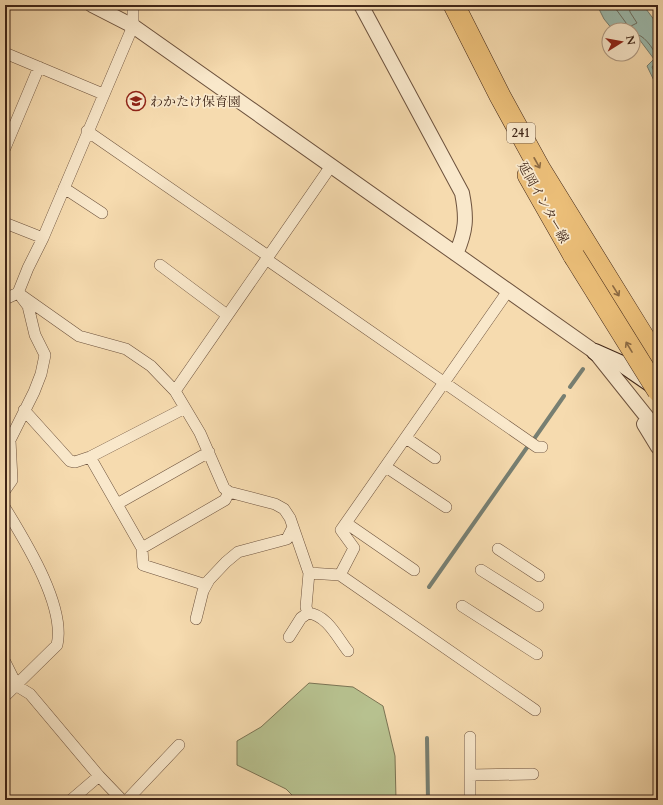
<svg xmlns="http://www.w3.org/2000/svg" width="663" height="805" viewBox="0 0 663 805" font-family="Cardo,'Noto Serif JP',serif">
<rect width="100%" height="100%" fill="#f6dbaf"/>
<filter id="stains"><feTurbulence type="fractalNoise" baseFrequency=".005" numOctaves="4"/><feColorMatrix values="0 0 0 0 .2 0 0 0 0 .09 0 0 0 0 .02 0 0 0 .5 -.17"/></filter>
<radialGradient id="worn" r=".72"><stop offset=".6" stop-color="#630" stop-opacity="0"/><stop offset="1" stop-color="#630" stop-opacity=".3"/></radialGradient>
<path fill="#b7c18f" stroke="#7b7353" d="M309,683L353,687L383,706L395,756L396,800H297L286,789L237,765V741L261,727Z"/>
<path fill="#9dbbae" stroke="#777f72" d="M597,5H643L658,25V89L647,66L654,59L639,39L633,43V30H613L604,19Z"/>
<g fill="none" stroke-linecap="round" stroke-linejoin="round">
<path stroke="#6e7062" stroke-width="1" d="M613,5L629,27L637,23L630,12L629,5
M633,38L638,35C645,36 658,54 657,61L652,67L658,79"/>
<path stroke="#777f72" stroke-width="4" d="M570,387L583,369
M534,439L564,396
M429,587L528,446
M427,738L428,800"/>
<defs>
<path id="minor" d="M5,53L103,94
M87,131L268,256
M5,148L39,67
M64,188L102,213
M5,223L43,238
M266,259L537,447H542
M160,265L227,315
M508,291L341,530L354,548L340,575L535,710
M18,293L79,336L126,349L151,366L175,391L200,433L224,488L229,492L275,504L284,509L290,518L309,573L306,607L308,613
M5,299L18,293L28,268L43,238L133,26V5
M175,391L331,166
M24,410L70,461L75,462L90,457L185,408
M406,438L435,458
M90,457L142,548L143,565L206,585
M386,467L446,507
M5,490L12,480L10,440L34,392L41,374L45,355L35,335L28,306L22,298
M117,504L209,452
M5,508C25,541 66,606 57,645L5,696
M346,523L414,570
M142,548L225,500L229,492
M498,549L539,576
M481,570L538,606
M309,573L340,575
M462,606L537,654
M196,619L203,591L209,580L226,562L238,552L287,539L293,527
M289,637L301,618L308,613C327,615 337,637 348,651
M5,662L17,686L30,694L99,776L122,800
M470,737V800
M470,775L533,774
M71,800L99,776
M127,800L179,745"/>
<path id="tertiary" d="M92,5L133,26L595,352L658,431
M361,5L462,193C467,218 466,231 456,254
M644,424L658,447"/>
<path id="secondary" d="M595,352L622,364L651,384"/>
<path id="motorway" d="M454,5L500,96L540,169L658,360
M528,175L574,256"/>
</defs>
<use href="#minor" stroke="#6d523d" stroke-width="12"/>
<use href="#tertiary" stroke="#6d523d" stroke-width="16"/>
<use href="#secondary" stroke="#3f2517" stroke-width="18"/>
<use href="#motorway" stroke="#3f2517" stroke-width="22"/>
<use href="#minor" stroke="#f9e8cb" stroke-width="11"/>
<use href="#tertiary" stroke="#f9e8cb" stroke-width="14"/>
<use href="#secondary" stroke="#f9e8cb" stroke-width="16"/>
<use href="#motorway" stroke="#ebbe78" stroke-width="21"/>
<defs>
<path id="motorway-bridge" d="M574,256L658,391"/>
</defs>
<use href="#motorway-bridge" stroke="#3f2517" stroke-width="22" stroke-linecap="butt"/>
<use href="#motorway-bridge" stroke="#ebbe78" stroke-width="21"/>
</g>
<defs><path id="oneway-shaft" d="M-6 0H5M1.5-3L5.5 0L1.5 3" fill="none" stroke-width="1.6" stroke-linecap="round" stroke-linejoin="round"/></defs>
<g stroke="#8c6a43">
<use href="#oneway-shaft" transform="translate(537 163) rotate(61)"/>
<use href="#oneway-shaft" transform="translate(616 291) rotate(58)"/>
<use href="#oneway-shaft" transform="translate(629 347) rotate(-121)"/>
</g>
<defs>
<symbol id="school-ring" viewBox="-11 -11 22 22"><circle r="9.5" fill="#f9e8cb" stroke="#8f2418" stroke-width="1.5"/><path d="M0-5L7-2L0 1L-7-2ZM-4 1L0 2.5L4 1V4Q0 6-4 4Z" fill="#8f2418"/></symbol>
</defs>
<g fill-rule="evenodd">
<use href="#school-ring" x="125" y="90" width="22" height="22"/>
</g>
<g text-anchor="middle" stroke-width="3.5" stroke-linejoin="round" paint-order="stroke">
<rect fill="#f9e8cb" stroke="#77604d" stroke-width="1" x="507" y="123" width="28" height="20" rx="3"/>
<g font-size="12" font-weight="bold" fill="#3f2517">
<text x="521" y="137">241</text>
</g>
<g font-size="13" fill="#3f2517" stroke="#f9e8cb" text-anchor="start">
<text x="150" y="106">わかたけ保育園</text>
</g>
<g font-size="13" fill="#3f2517" stroke="#f9e8cb">
<text transform="translate(544 202) rotate(61)" y="5">延岡インター線</text>
</g>
</g>
<rect width="663" height="805" fill="none" stroke="#f6dbaf" stroke-width="20"/>
<rect x="6" y="6" width="651" height="793" fill="none" stroke="#3f2517" stroke-width="2"/>
<rect x="10" y="10" width="643" height="785" fill="none" stroke="#3f2517"/>
<g transform="translate(621 42) rotate(79)"><circle r="19" fill="#f9e8cb" stroke="#af9a83"/>
<path d="M0-3L7 15L0 10L-7 15Z" fill="#8f2418"/>
<text y="-6" font-size="11" font-weight="bold" text-anchor="middle" fill="#3f2517">N</text>
</g>
<rect width="100%" height="100%" filter="url(#stains)"/>
<rect width="100%" height="100%" fill="url(#worn)"/>
</svg>
